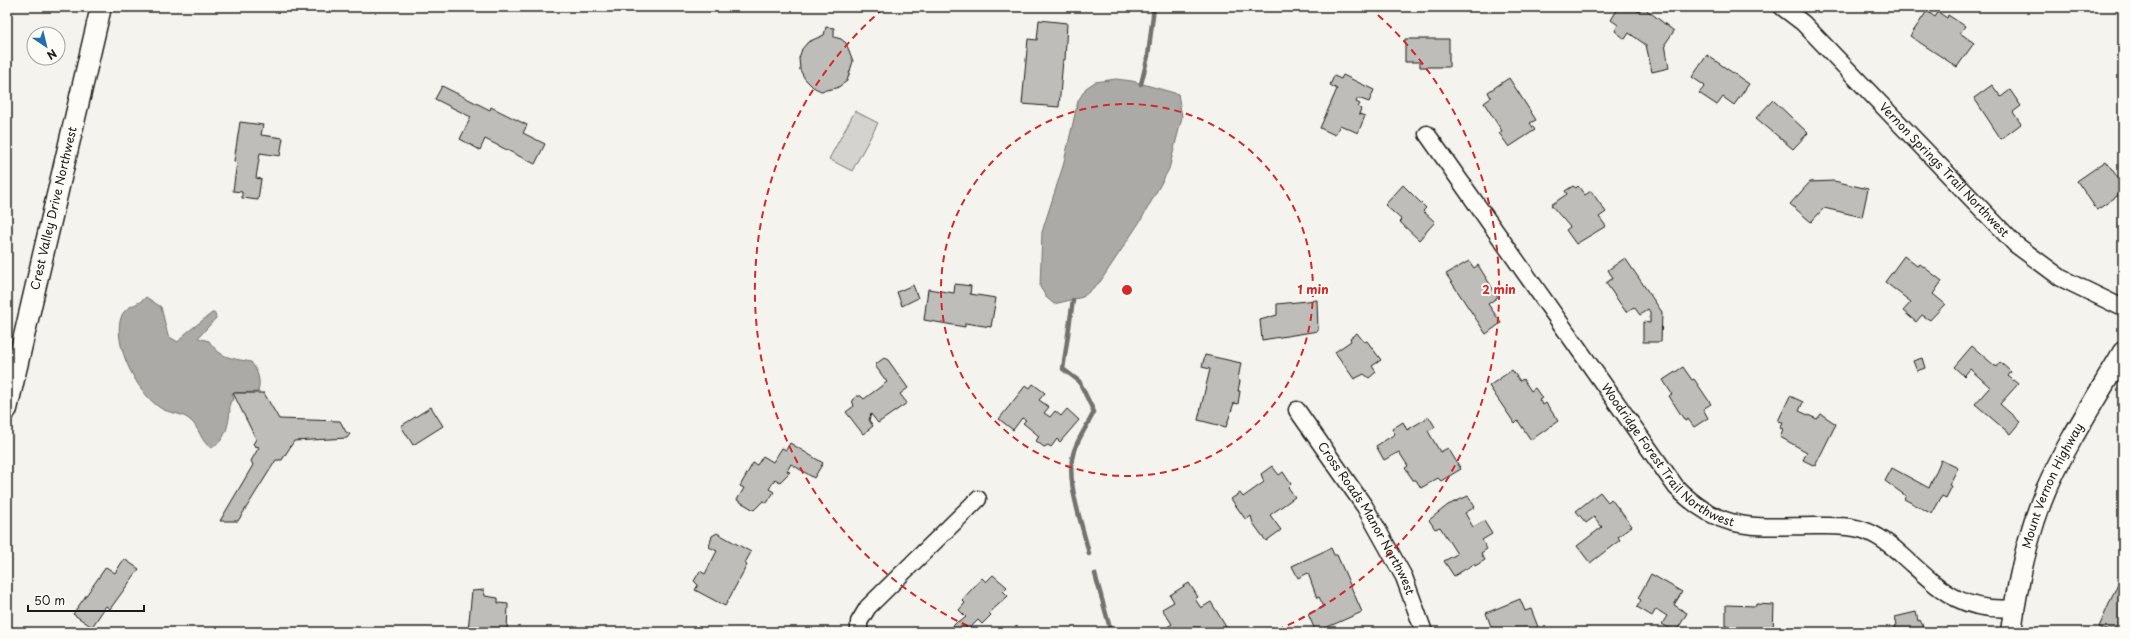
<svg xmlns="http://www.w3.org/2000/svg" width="2130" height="639" viewBox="0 0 2130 639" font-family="'Playpen Sans',sans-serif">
<rect width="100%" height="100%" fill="#f4f3ee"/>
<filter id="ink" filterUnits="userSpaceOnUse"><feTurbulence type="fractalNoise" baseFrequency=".025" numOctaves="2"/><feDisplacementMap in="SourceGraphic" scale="8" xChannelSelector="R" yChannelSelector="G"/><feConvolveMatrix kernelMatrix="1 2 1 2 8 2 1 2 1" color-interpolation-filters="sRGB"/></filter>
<g filter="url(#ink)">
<path fill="#d4d3cf" stroke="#787876" d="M855,111L878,123L852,171L829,159Z"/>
<path fill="#abaaa6" stroke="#72716f" d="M1116,79L1132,81L1178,94L1182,117L1169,169L1141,220L1100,282L1083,297L1054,304L1047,298L1040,287L1042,232L1063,166L1078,101L1086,88L1095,82Z
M146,297L161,307L168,336L178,342L185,334L212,313H215L216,318L198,338L209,341C221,359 232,358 251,362C258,371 261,381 258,392L232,393L234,399L230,402C230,417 228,441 211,448C200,441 200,428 190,420C182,413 173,414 164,410C139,398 110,342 122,315C127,305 139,305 146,297Z"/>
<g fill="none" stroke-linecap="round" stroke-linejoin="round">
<path stroke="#72716f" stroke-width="4.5" d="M1141,84L1148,56L1154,7
M1073,300L1063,369L1079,381L1094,412C1088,424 1080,436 1075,448C1063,478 1083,524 1089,554
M1095,574L1111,632"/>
</g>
<path fill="#bebdba" stroke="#1c1c1c" d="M1619,7H1632L1639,12L1643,7L1674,31L1665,44L1669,68L1652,72L1646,45L1629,33L1625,39L1615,31L1618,25L1611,20Z
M1927,11L1935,17L1938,12L1947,18L1948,15L1965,26L1960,33L1974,43L1957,67L1910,36Z
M1039,20L1067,23L1065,60H1063L1059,107L1022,104L1028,39L1037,40Z
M826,27L834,28V37L841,39L846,43L853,61L847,81L837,88L821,91L813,87L805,79L800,70L799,58L802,49L808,42L824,35Z
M1405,39H1449V67H1420V62H1405Z
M1707,55L1749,84L1734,105L1723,97L1717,105L1699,93L1705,86L1692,77Z
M1343,75L1374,90L1369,102L1358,98L1356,102L1360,104L1358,107L1361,109L1359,114L1365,116L1358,133L1340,125L1335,135L1320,128L1337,89L1330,85L1334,76L1341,79Z
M1509,78L1536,120L1530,123L1535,130L1509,147L1499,133L1502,131L1484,103L1491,98L1488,92Z
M1992,85L2001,97L2010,90L2021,106L2013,112L2021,124L2001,139L1974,98Z
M442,86L490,110L491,107L527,125L523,133L545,144L535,164L485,139L480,150L460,139L471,117L435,99Z
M1773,100L1808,133L1793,149L1756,118Z
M240,122L263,125L261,135L283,138L280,156L260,153L256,178L261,179L258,200L242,198V192L233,191L237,162L234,161Z
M2106,161L2123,185V192L2097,210L2077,181Z
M1834,181L1868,189L1862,217L1824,208L1811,222L1790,204L1810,182Z
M1403,185L1426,208L1423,211L1435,222L1419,240L1400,222L1402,220L1385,205Z
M1573,186L1576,188L1578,186L1585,195L1591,191L1606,212L1599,217L1606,226L1576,244L1566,230L1570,227L1551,205L1567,194L1565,191Z
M1904,256L1917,266L1920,264L1942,281L1933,294L1945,304L1930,320L1922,315L1916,322L1903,311L1911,302L1885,282Z
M1625,258L1662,312L1661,342H1643V322L1650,323V312L1648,309L1640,315L1634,307L1626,312L1606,283L1613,278L1608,270Z
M1469,261L1474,268L1478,265L1498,297L1488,304L1501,323L1486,334L1446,274Z
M955,284L971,286L970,294L996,298L991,327L965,323V327L924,320L928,289L954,293Z
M913,285L918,298L902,306L897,292Z
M1317,300L1318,331L1262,340L1260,320L1277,315V304Z
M1357,333L1364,342L1367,341L1381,360L1372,366L1376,372L1369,378L1364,374L1354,379L1335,352L1351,341L1350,338Z
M1972,346L1996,367L2000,362L2011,372L2008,376L2018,384L2000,404L2020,422L2010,434L1975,404L1990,387L1970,369L1964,376L1954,367Z
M1205,355L1241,363L1238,379L1240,381L1238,391H1240L1238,404L1234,403L1226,427L1198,420L1210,369L1202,367Z
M884,358L888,360L908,388L900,394L907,403L878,423L871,414L869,420L873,426L863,434L846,412L854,406L852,400L857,396H861L864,399L887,382L876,367V364Z
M1922,358L1925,368L1917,371L1913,361Z
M1683,367L1692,380L1694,379L1711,404L1703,409L1708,418L1694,427L1688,419L1685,421L1669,396L1672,394L1663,380Z
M1512,370L1520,381L1523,379L1531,391L1535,388L1542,398L1539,400L1543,405L1546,403L1558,421L1531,440L1518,421L1515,424L1489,386Z
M1033,384L1045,393L1039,400L1049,407L1044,413L1050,417L1055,411L1061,416L1067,409L1079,420L1060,442L1057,439L1051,447L1048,445L1044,447L1036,441L1039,436L1023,423L1026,420L1022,418L1013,430L999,419L1026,385L1030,388Z
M233,393H264L279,419L340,421L346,432L350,434L347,438L294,441L282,460H276L238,521H220L253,465L251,461L259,447L255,446L253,444L256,439Z
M1790,396L1803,402L1799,411L1817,419L1821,414L1836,424L1815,466L1803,460L1807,452L1780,437L1783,429L1780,428L1783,422L1778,421Z
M431,407L443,426L413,445L401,426Z
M1429,417L1435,427L1428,431L1440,452L1448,448L1461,469L1441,481L1438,478L1421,488L1416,480H1413L1405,468L1408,466L1399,452L1384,460L1376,446L1395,434L1392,429L1403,422L1407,430Z
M790,443L823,463L814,478L791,464L787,471L790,472L780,482L775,479L769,489L774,492L767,503L763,501L754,510L737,500L744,488L740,486L753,463L757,465L763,456L773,462L782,448L786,450Z
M1941,460L1958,468L1949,485L1952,486L1946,498L1942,496L1932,514L1904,499L1906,496L1885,481L1892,468L1929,488Z
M1272,466L1279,475L1283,472L1291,484L1288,487L1295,497L1270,515L1281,530L1266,541L1253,523L1251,516L1246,520L1231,499L1240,493L1243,497L1264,482L1261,474Z
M1600,492L1608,502L1611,499L1632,526L1618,537L1620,540L1590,563L1577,546L1602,527L1594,517L1586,523L1576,511Z
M1468,496L1475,507L1465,513L1473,527L1484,521L1492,534L1482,540L1487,549L1481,553L1485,560L1475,566L1474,564L1454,576L1444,561L1457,554L1440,527L1435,529L1429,520L1448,505Z
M717,533L751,552L745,563L747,565L725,606L695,590L698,585L694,581L700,571L705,574L717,551L709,547L712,536Z
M1331,548L1334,555H1337L1362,612L1316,632L1308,614L1324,607L1319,597L1317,598L1308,573L1298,578L1292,566Z
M124,559L139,569L110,609L106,606L92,627L73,614L106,567L115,573Z
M1651,574L1682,592L1674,605L1687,613L1676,632L1662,624L1667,616L1656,609L1652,616L1637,607L1641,600L1638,598Z
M2122,574L2123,630L2122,632H2112L2099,627Z
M993,575L1007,587L1003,591L1008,596L989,613L991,615L982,624L978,620L969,629L970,632H947L958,621L960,622L966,617L959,610L965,603L962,600L982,578L986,582Z
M1189,583L1198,597L1195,599L1201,608L1211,602L1229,632H1206L1204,629L1192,627L1184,632H1165L1164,629L1172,624L1162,609L1174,602L1170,595Z
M484,590L485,596L498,598V603L508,604L507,632L468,631L472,591Z
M1520,599L1525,611L1531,609L1540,632H1493L1486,613Z
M1756,604L1774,605L1773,632H1726V605L1756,606Z
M1916,612L1918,621L1920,620L1926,632H1896L1894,626L1897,625L1895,617Z"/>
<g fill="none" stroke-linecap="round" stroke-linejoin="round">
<defs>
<g id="minor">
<path id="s1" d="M1782,7L1803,23L2015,244L2061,278L2123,308"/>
<path id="s2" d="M1427,134L1676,487C1722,534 1755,526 1815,526C1831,526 1848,525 1863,530C1879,535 1892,546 1904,557C1940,589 1961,613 2014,608"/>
<path id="s3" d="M1297,410L1365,507L1404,577L1424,632"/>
<path d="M859,632V622L868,607L978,499"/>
</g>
<g id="tertiary">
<path id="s4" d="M7,409L101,7"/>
<path id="s5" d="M2011,632C2017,584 2027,535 2046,490C2067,442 2097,397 2123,352"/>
</g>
</defs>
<use href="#minor" stroke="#1c1c1c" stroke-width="19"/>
<use href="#tertiary" stroke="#1c1c1c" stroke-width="23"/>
<use href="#minor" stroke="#fdfcf7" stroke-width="16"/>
<use href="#tertiary" stroke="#fdfcf7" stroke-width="20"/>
</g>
</g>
<g fill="none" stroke="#d62828" stroke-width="2" stroke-dasharray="7 5">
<circle cx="1127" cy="290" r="186"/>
<path d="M979 631A372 372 0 0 1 885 7M1369 7A372 372 0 0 1 1275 631"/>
</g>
<g text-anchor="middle" stroke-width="4" stroke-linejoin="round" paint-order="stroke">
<g font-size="12" fill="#1c1c1c" stroke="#fdfcf7">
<text dy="4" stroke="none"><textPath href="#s1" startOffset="230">Vernon Springs Trail Northwest</textPath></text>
<text dy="4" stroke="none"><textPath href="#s4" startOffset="206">Crest Valley Drive Northwest</textPath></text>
<text dy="4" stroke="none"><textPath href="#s2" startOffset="404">Woodridge Forest Trail Northwest</textPath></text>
<text dy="4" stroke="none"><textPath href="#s5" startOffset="153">Mount Vernon Highway</textPath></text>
<text dy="4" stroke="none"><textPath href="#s3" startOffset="129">Cross Roads Manor Northwest</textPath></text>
</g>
</g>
<circle cx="1127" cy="290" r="6" fill="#d62828" stroke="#fdfcf7" stroke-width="2"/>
<g font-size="12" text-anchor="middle" font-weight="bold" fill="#d62828" stroke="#fdfcf7" stroke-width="4" stroke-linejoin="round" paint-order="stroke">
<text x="1313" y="294">1 min</text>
<text x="1499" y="294">2 min</text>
</g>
<rect width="2130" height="639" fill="none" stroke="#fdfcf7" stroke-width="24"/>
<rect x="12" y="12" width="2106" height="615" fill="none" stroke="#1c1c1c" stroke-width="1.5" filter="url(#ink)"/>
<g transform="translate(46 46) rotate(145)"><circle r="19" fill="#fdfcf7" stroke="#a3a29f"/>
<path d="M0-3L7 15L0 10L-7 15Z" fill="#1f6fb2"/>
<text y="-6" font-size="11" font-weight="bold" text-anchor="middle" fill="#1c1c1c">N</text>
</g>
<path d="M28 605v6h116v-6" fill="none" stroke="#1c1c1c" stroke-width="2"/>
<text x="34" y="605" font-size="12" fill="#1c1c1c" stroke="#fdfcf7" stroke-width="3" paint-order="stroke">50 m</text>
</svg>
